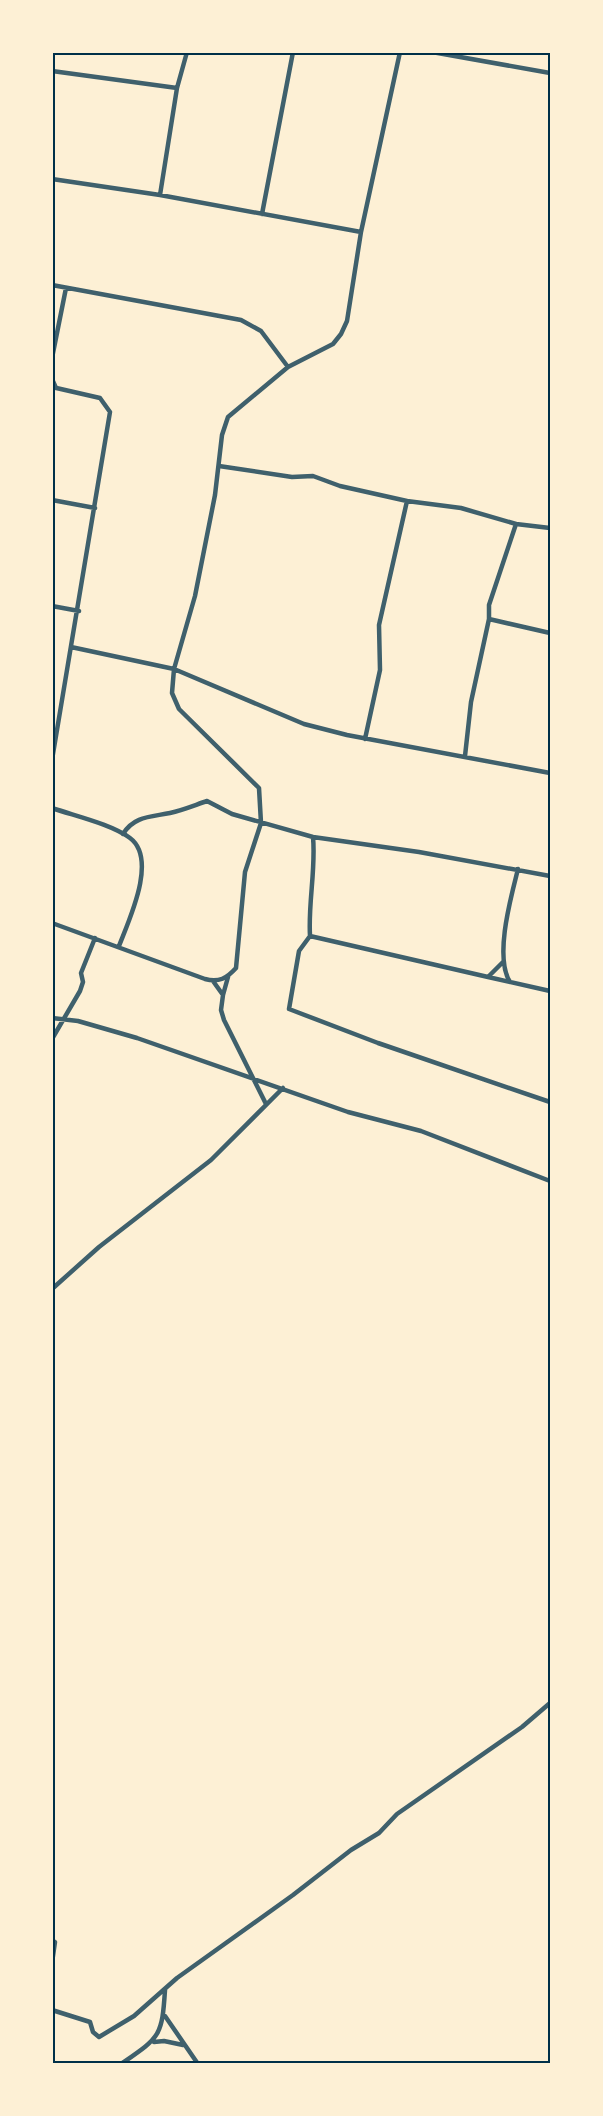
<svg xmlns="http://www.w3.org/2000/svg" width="603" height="2116" viewBox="0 0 603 2116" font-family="'Space Grotesk',sans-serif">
<rect width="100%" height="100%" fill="#fdf0d5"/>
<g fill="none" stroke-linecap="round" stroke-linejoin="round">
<path stroke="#3f606c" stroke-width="4.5" d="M432,52L550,73
M52,71L177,88
M52,179L160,195L361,232
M160,195L177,88L187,52
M262,214L293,52
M52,285L241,320L261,331L288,367
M52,358L66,288
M52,379L56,388
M52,387L100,398L110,412L52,760
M219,466L292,477L313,476L340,486L407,501L461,508L516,524L550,528
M52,500L95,508
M52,606L79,611
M489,619L550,633
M71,647L174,669L304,724L347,735L550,773
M365,739L380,670L379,625L407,501
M465,756L471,702L489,619V605L516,524
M52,808C75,816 111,824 130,838C158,859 129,920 119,946
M123,834C134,816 151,817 170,813C183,810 195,805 207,801L232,814L313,837L419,852L550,876
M313,837C316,869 308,903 310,936L488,977
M52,923L205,979C219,983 227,978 236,968L245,872L261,823L259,788L179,709L172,693L174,669L195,596L215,495L222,435L228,417L288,367L333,344L341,334L347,321L361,232L400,52
M310,936L299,951L289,1009L378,1043L550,1102
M503,962L488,977L550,991
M213,981L223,995L221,1010L224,1020L266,1104
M510,982C494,957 511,897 518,869
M223,995L228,977
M52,1018L78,1021L137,1038L348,1112L421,1131L550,1181
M52,1039L80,991L83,982L81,973L95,938
M52,1289L99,1247L211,1160L283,1088
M52,1940L55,1942L52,1963
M52,2010L90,2022L93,2032L99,2037L134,2016L177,1978L293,1895L351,1850L379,1833L397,1814L522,1727L550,1703
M165,2016L198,2064
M154,2042L164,2041L183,2045
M121,2064C160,2037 162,2037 165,1990"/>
</g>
<rect width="603" height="2116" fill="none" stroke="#fdf0d5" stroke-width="108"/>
<rect x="54" y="54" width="495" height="2008" fill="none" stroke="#003049" stroke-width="2"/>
</svg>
